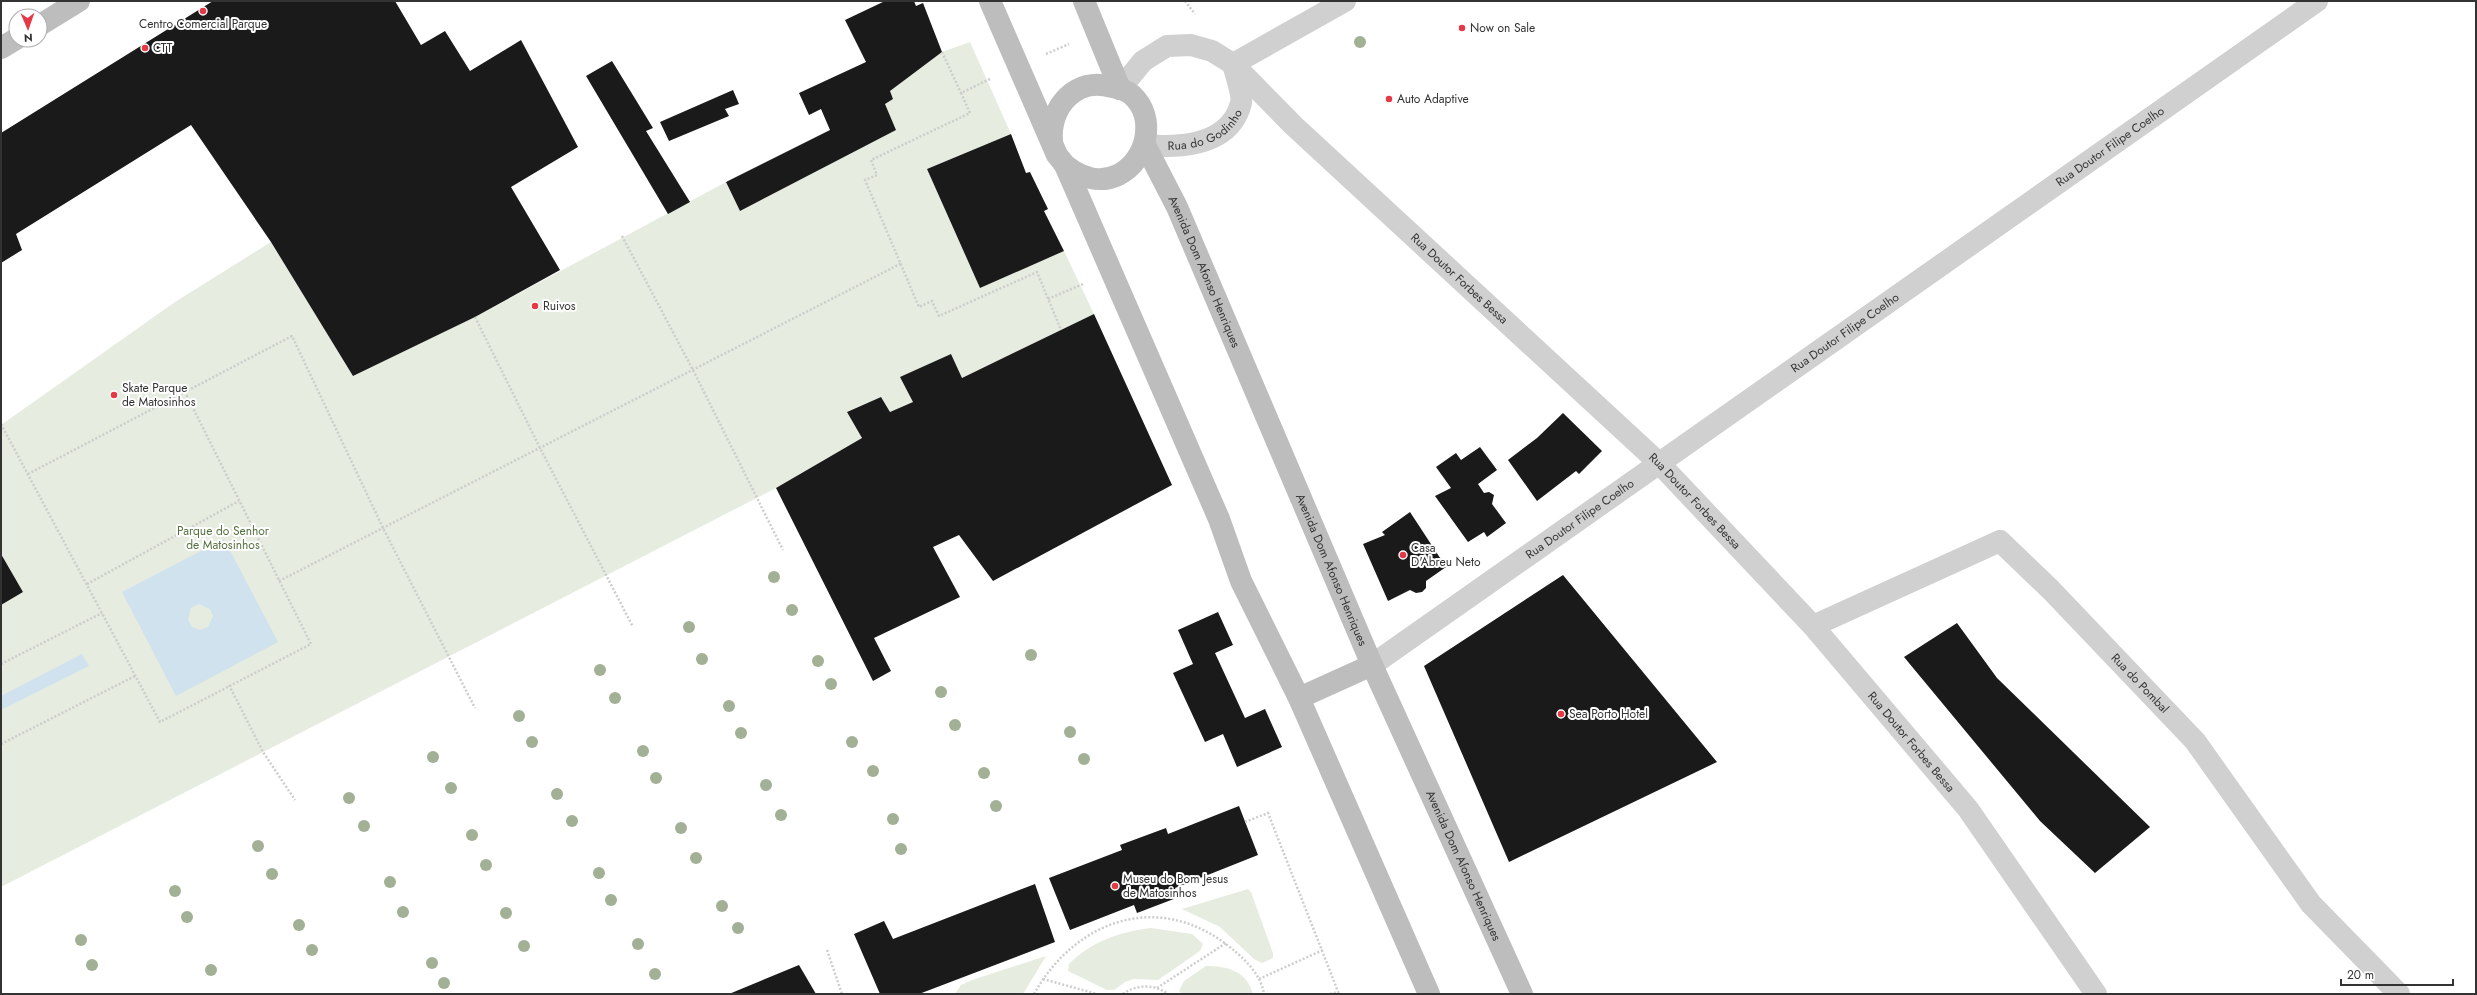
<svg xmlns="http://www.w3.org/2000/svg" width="2477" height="995" viewBox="0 0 2477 995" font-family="Jost,sans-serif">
<rect width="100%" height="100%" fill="#fff"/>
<path fill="#e6ecdf" d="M970,42L1011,134L927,169L980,288L1064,251L1094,314L962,378L951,354L901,377L913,402L890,412L881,397L848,411L862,438L776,488L1,887V605L23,592L1,554V425L175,302L271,242L353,376L475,317L726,182L740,211L896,130L885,104L893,99L890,91L942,52Z
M1248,889L1251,892L1273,953V958L1262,963L1254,959L1220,927L1182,909Z
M1151,928L1192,934L1203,944L1200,951L1158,980L1134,979L1125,982L1114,990H1107L1068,971L1069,964C1092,941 1120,932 1151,928Z
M1046,956L1023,994H955L961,985L972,980Z
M1206,966C1227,966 1247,971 1253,994H1182L1179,991L1184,981Z"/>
<path fill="#cfe2ee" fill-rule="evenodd" d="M224,539L278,642L176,696L122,592ZM199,604L210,609L213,616L208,627L200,630L192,627L188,619L191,608Z
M82,654L89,666L1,710V696Z"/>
<path fill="#1a1a1a" d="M213,1H395L421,45L445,31L470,71L521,40L578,147L511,187L560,270L475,317L353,376L271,242L191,125L16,234L22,250L1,263V133Z
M885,1H914L916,6L923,3L942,52L890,91L893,99L885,104L896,130L740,211L726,182L830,130L821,109L809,115L799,93L866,62L845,20Z
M612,61L653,128L646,131L690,202L668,214L586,76Z
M733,90L739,104L725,109L729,116L669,141L660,122Z
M1011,134L1026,173L1030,172L1048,209L1044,211L1064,251L980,288L927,169Z
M1094,314L1172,485L993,581L959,535L933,547L960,597L874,638L891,671L873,681L776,488L862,438L847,412L881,397L890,412L913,402L900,377L951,354L962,378Z
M1563,413L1602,451L1579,474L1576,471L1537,501L1508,460L1537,438Z
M1480,447L1497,470L1478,484L1484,493L1489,492L1494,495L1492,504L1506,523L1487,537L1484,532L1468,542L1435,496L1451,488L1436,467L1456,453L1461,460Z
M1410,512L1446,567L1426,581V588L1422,592L1416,593L1410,590L1388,601L1363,544L1385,535L1382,532Z
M1,554L23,592L1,605Z
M1563,575L1717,762L1509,862L1424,666Z
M1218,612L1233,645L1215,653L1245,718L1265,709L1282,747L1237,767L1223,734L1205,742L1173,673L1193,664L1178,630Z
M1957,623L1997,678L2150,827L2095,873L2040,821L1904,657Z
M1239,806L1258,855L1175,888L1179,897L1137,913L1134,905L1070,930L1049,878L1122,850L1120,845L1166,828L1168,834Z
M1035,884L1055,942L919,994H880L854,934L884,921L893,939Z
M799,965L816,994H729Z"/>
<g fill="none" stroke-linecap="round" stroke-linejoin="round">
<path stroke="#cdcdcd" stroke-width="2.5" stroke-dasharray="2 2" stroke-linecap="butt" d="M1185,1L1195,14
M942,52L961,93
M1046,54L1069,44
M990,79L961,93L970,113L871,160L877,175L865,180L919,307L932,301L939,316L1037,272L1061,330
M622,236L693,370L783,550
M1048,299L1083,284
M475,317L540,448L633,627
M1,424L160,722L311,644L185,392
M28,474L292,336L383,528L475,708
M279,581L902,263
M87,584L239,501
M1,664L102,613
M229,685L263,752L295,800
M1,744L135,676
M1245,822L1268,813L1339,994
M827,950L842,994
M1043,979L1097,994
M1259,979L1323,950
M1157,988L1226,943
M1034,994C1076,919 1160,890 1231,948C1245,959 1261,975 1264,994
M1123,994C1136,984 1155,984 1168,994
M1330,994L1338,992"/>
<g stroke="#d0d0d0" stroke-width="22">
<path d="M1233,64L1345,1"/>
<path id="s1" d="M1120,89L1143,61L1167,46L1191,45L1212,51L1233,64L1294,126L1659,463L1813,626L1968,809L2096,994"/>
<path id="s2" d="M1145,145C1180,148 1230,146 1241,103C1243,96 1235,72 1233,64"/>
<path id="s3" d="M1813,626L2000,541L2051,590L2195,741L2311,904L2399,994"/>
<path id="s4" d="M1372,665L2317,1"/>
</g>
<g stroke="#bdbdbd" stroke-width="22">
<path d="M990,1L1057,155L1065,165L1219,519L1241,581L1299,698L1429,994"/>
<path d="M1084,1L1120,89"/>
<path d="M40,25L79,1"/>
<path d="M1,48L16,39"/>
<path d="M1052,141C1049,107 1076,76 1112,87C1118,88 1127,91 1132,95C1157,118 1147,161 1118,175C1099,184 1080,177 1065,165"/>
<path id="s5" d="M1145,145L1177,207L1372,665L1522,994"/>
<path d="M1299,698L1372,665"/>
</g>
</g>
<g fill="#a2b095">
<circle cx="1360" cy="42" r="6"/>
<circle cx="774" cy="577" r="6"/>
<circle cx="792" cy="610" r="6"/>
<circle cx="689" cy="627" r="6"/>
<circle cx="1031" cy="655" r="6"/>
<circle cx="702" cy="659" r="6"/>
<circle cx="818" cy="661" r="6"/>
<circle cx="600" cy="670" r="6"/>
<circle cx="831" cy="684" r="6"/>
<circle cx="941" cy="692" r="6"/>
<circle cx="615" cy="698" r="6"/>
<circle cx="729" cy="706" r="6"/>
<circle cx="519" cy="716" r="6"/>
<circle cx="955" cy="725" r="6"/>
<circle cx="1070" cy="732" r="6"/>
<circle cx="741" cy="733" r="6"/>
<circle cx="532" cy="742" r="6"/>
<circle cx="852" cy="742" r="6"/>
<circle cx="643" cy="751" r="6"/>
<circle cx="433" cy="757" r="6"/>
<circle cx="1084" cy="759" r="6"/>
<circle cx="873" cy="771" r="6"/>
<circle cx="984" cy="773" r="6"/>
<circle cx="656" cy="778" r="6"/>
<circle cx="766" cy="785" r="6"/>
<circle cx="451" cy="788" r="6"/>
<circle cx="557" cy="794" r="6"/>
<circle cx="349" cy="798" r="6"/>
<circle cx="996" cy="806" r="6"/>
<circle cx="781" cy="815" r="6"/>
<circle cx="893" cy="819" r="6"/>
<circle cx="572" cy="821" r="6"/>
<circle cx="364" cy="826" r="6"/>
<circle cx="681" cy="828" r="6"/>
<circle cx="472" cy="835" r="6"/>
<circle cx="258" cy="846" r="6"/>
<circle cx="901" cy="849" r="6"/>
<circle cx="696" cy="858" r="6"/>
<circle cx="486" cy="865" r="6"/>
<circle cx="599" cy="873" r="6"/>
<circle cx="272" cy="874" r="6"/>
<circle cx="390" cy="882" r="6"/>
<circle cx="175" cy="891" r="6"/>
<circle cx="611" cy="900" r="6"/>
<circle cx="722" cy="906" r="6"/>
<circle cx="403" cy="912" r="6"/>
<circle cx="506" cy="913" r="6"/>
<circle cx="187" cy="917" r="6"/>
<circle cx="299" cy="925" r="6"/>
<circle cx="738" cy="928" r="6"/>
<circle cx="81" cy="940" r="6"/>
<circle cx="638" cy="944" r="6"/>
<circle cx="524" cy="946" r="6"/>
<circle cx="312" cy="950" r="6"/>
<circle cx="432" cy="963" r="6"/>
<circle cx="92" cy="965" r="6"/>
<circle cx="211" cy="970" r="6"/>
<circle cx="655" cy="974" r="6"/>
<circle cx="444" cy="983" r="6"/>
</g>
<g fill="#e63946" stroke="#fff" stroke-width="1.5">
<circle cx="203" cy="11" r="4"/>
<circle cx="1462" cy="28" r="4"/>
<circle cx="145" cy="48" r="4"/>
<circle cx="1389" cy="99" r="4"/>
<circle cx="535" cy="306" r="4"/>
<circle cx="114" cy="395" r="4"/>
<circle cx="1403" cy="555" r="4"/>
<circle cx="1561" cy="714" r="4"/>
<circle cx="1115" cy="886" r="4"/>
</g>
<g text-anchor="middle" stroke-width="4" stroke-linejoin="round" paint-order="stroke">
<g font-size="12" fill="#333" stroke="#fff" text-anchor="start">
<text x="203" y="28" text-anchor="middle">Centro Comercial Parque</text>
<text x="1470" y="32">Now on Sale</text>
<text x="153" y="52">CTT</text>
<text x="1397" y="103">Auto Adaptive</text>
<text x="543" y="310">Ruivos</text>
<text x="122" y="392">Skate Parque<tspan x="122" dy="14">de Matosinhos</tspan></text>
<text x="1411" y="552">Casa<tspan x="1411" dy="14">D'Abreu Neto</tspan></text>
<text x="1569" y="718">Sea Porto Hotel</text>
<text x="1123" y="883">Museu do Bom Jesus<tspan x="1123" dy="14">de Matosinhos</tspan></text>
</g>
<g font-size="12" fill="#333" stroke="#fff">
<text dy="4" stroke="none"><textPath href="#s2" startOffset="65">Rua do Godinho</textPath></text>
<text dy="4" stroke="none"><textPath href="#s4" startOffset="902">Rua Doutor Filipe Coelho</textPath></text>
<text dy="4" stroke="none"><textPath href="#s5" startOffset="140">Avenida Dom Afonso Henriques</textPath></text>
<text dy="4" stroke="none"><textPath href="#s1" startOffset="447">Rua Doutor Forbes Bessa</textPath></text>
<text dy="4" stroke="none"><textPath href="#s4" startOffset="578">Rua Doutor Filipe Coelho</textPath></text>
<text dy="4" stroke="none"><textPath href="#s1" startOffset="771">Rua Doutor Forbes Bessa</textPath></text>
<text dy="4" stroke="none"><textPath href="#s4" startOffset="254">Rua Doutor Filipe Coelho</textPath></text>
<text dy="4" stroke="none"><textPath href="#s5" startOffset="464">Avenida Dom Afonso Henriques</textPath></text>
<text dy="4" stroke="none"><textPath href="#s3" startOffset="405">Rua do Pombal</textPath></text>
<text dy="4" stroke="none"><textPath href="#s1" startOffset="1095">Rua Doutor Forbes Bessa</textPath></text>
<text dy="4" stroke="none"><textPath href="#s5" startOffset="788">Avenida Dom Afonso Henriques</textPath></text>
</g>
<g font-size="12" fill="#56703f" stroke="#fff">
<text x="223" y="535">Parque do Senhor<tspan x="223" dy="14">de Matosinhos</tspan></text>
</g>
</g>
<rect width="2477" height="995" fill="none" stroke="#333333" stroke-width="4"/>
<g transform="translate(28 28) rotate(178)"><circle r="19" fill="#ffffff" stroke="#adadad"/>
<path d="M0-3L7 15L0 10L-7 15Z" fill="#e63946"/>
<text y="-6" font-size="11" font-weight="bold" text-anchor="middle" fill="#333333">N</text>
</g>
<path d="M2341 979v6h112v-6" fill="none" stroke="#333333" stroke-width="2"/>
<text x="2347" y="979" font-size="12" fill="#333333" stroke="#ffffff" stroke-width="3" paint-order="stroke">20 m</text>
</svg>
